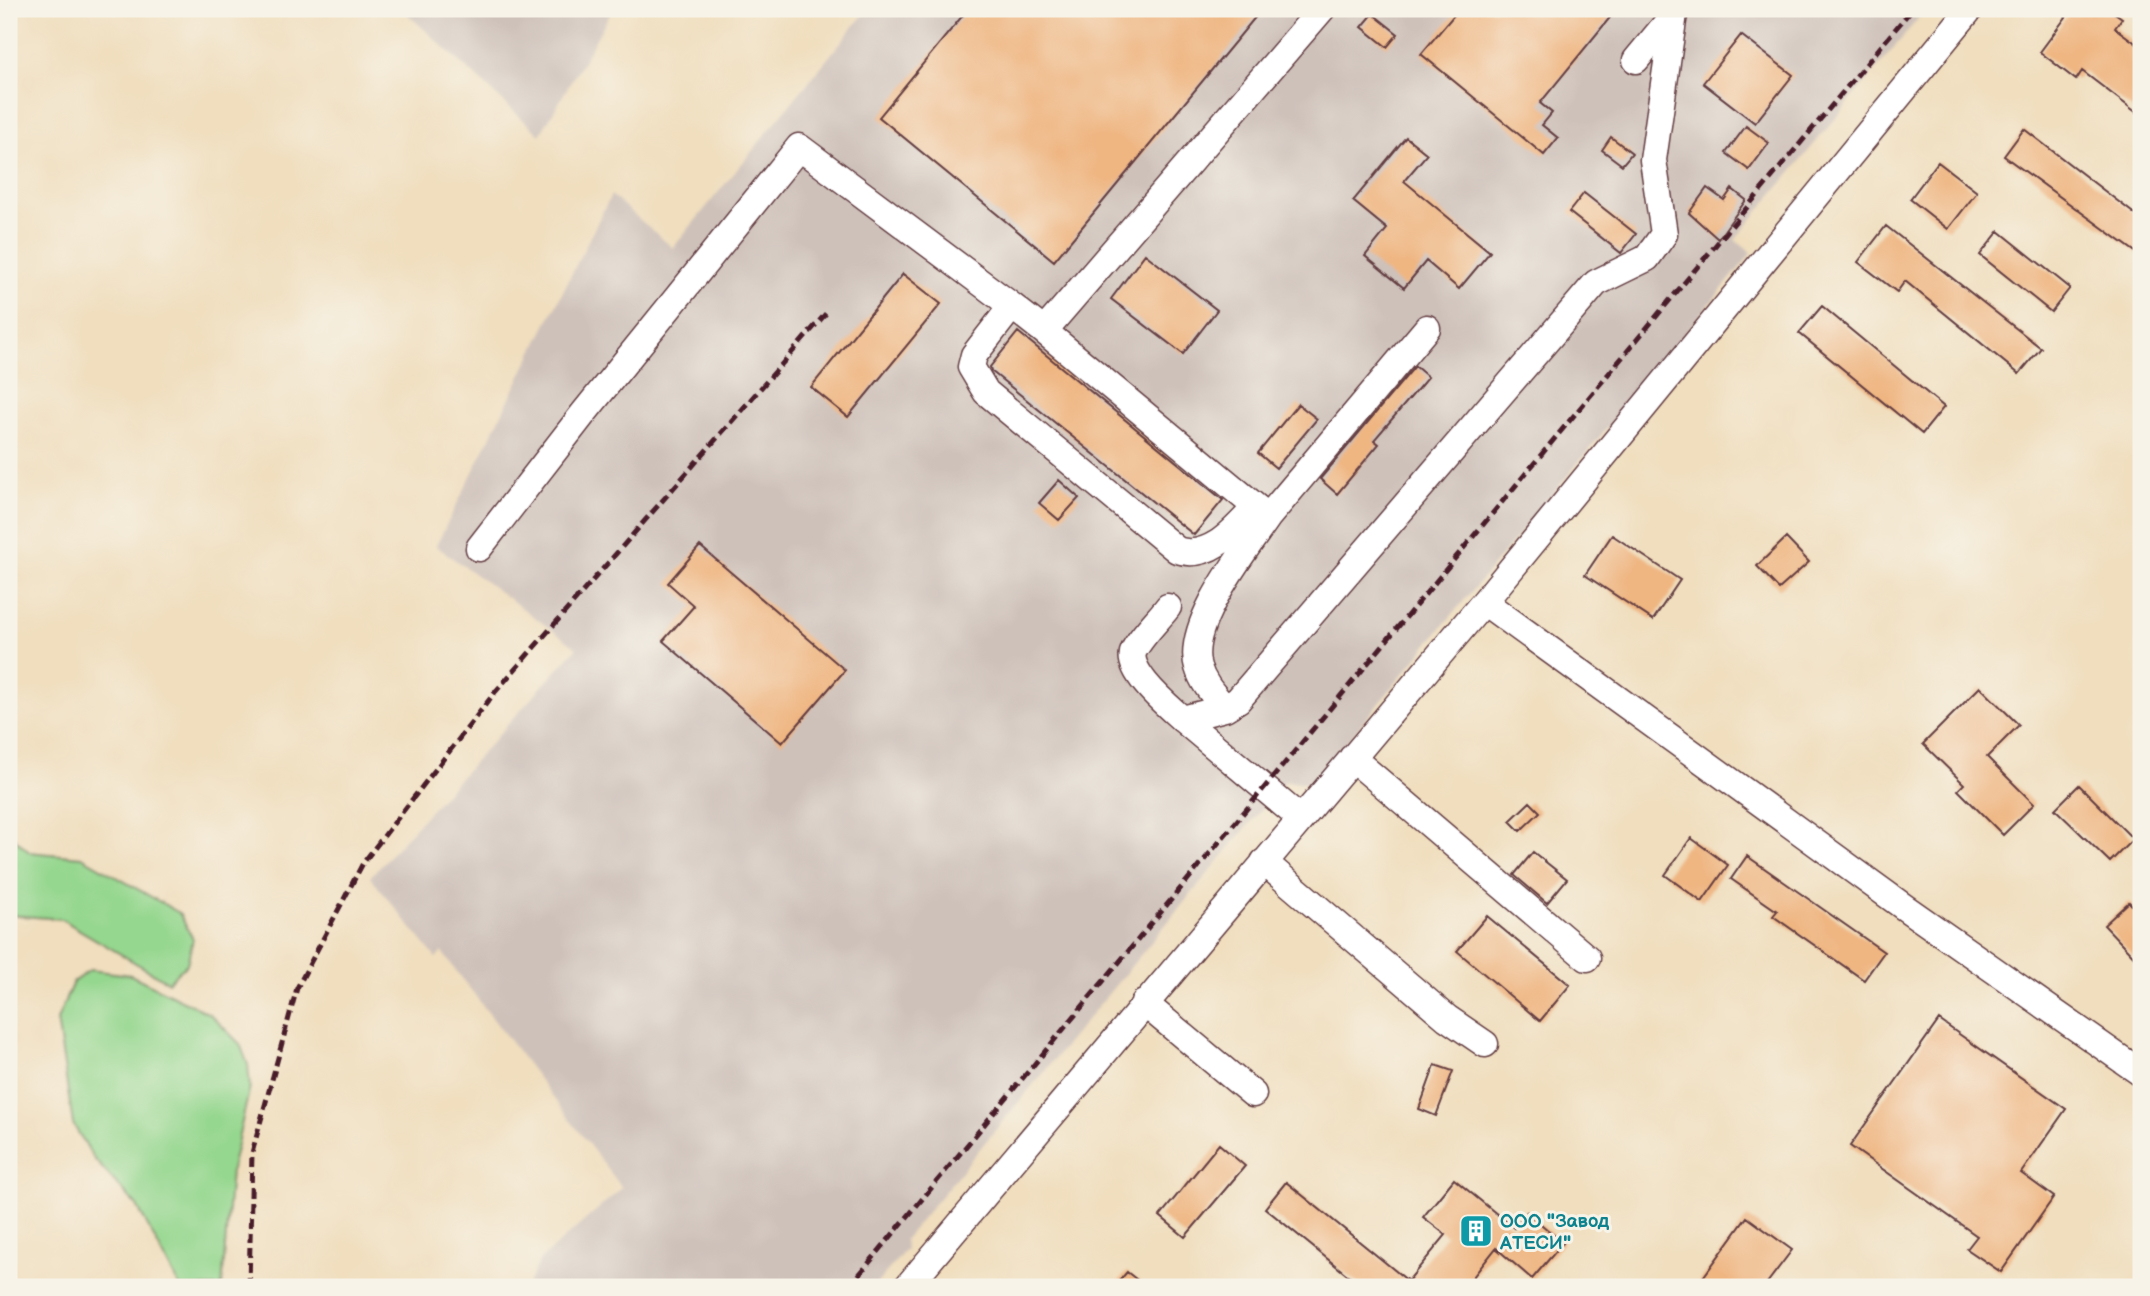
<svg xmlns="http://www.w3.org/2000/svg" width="2150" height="1296" viewBox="0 0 2150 1296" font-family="'Balsamiq Sans',sans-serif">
<rect width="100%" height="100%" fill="#f7f3e8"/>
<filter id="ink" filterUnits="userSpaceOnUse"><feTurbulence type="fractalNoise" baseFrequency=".0143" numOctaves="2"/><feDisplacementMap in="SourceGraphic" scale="14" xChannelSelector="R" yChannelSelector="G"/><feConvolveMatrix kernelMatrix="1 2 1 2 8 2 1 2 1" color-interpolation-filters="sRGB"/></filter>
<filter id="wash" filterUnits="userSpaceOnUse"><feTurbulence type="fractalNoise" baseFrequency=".00686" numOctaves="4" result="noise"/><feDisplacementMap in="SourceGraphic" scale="28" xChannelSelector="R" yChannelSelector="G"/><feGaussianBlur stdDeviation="1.57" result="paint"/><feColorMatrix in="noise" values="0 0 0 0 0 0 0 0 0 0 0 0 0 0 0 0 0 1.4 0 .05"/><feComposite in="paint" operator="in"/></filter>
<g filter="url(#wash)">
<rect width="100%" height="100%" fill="#f0debe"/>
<path fill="#cec1ba" d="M402,9H613L540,135Z
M868,9H1926L1735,240L1752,253L1312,784L1285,781L904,1240L906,1249L874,1287H526L540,1260L622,1188L442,952L436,958L370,877L577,648L436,546L611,195L673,248Z"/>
<path fill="#95d78f" stroke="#707b5d" stroke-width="2" d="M9,833L29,852L82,857L179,913L193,939L187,964L168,982L61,919L9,915Z
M90,970L131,975L210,1014L240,1044L248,1065L250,1087L231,1170L222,1287H180L137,1206L94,1159L73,1124L57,1020L73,982Z"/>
<g id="blocks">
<path fill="#efb682" d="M968,9H1262L1054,261L879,117Z
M1459,9H1617L1540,103L1552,113L1542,125L1558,138L1544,155L1421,54Z
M2072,9H2109L2122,18L2115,28L2141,47V116L2082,71L2076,80L2040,52Z
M1373,14L1398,34L1387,47L1362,27Z
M1741,35L1793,75L1755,123L1703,83Z
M1746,126L1769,143L1749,170L1726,153Z
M2024,129L2141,219V256L2004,156Z
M1406,137L1427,154L1404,181L1490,252L1459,289L1426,261L1404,288L1365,256L1387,229L1353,201Z
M1611,137L1632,153L1622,165L1602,150Z
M1938,162L1977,192L1948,229L1910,199Z
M1707,188L1724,200L1732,189L1746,200L1718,239L1689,213Z
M1584,193L1636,234L1621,253L1569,212Z
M1886,226L2041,348L2019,374L1905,281L1897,292L1858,262Z
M1999,231L2070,288L2051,312L1980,255Z
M1145,254L1217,310L1183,354L1111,299Z
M903,274L941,304L848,417L811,387Z
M1822,306L1944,407L1922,434L1799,333Z
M1018,332L1223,500L1194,535L991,371L990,367Z
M1415,366L1428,377L1374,440L1379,444L1337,494L1320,479Z
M1298,404L1317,419L1276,468L1258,453Z
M1059,480L1079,498L1059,520L1039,503Z
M1612,535L1680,580L1653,620L1585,575Z
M1786,538L1809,562L1779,589L1757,566Z
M700,546L845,670L782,743L663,641L694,606L668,583Z
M1980,687L2019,725L1987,757L2034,804L2003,835L1958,790L1964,784L1923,744Z
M2079,785L2133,839L2110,862L2055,809Z
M1530,802L1540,812L1520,831L1510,821Z
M1691,838L1728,865L1702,902L1665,875Z
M1533,852L1567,879L1547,903L1514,875Z
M1747,856L1884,952L1864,980L1773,916L1777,911L1731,879Z
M2129,902L2141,915V964L2104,925Z
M1487,916L1570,985L1540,1021L1457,951Z
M1939,1020L2066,1109L2021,1173L2054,1197L2001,1272L1967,1249L1977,1236L1850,1146Z
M1435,1065L1453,1071L1436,1116L1419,1109Z
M1219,1144L1245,1166L1185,1237L1160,1216Z
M1454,1179L1514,1228L1527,1212L1563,1243L1532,1279L1496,1248L1465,1287H1362L1265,1208L1286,1182L1408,1281L1446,1235L1423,1217Z
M1747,1217L1792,1250L1764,1287H1696Z
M1127,1272L1146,1287H1114Z"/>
</g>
</g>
<g filter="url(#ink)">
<use href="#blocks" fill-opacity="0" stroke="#633c41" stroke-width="2"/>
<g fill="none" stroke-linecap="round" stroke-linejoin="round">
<defs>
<path id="minor" d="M1322,9L1044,331L1268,517L1427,328
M1636,60L1675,13
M1044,331L1012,306L974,355L971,367L986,392L1177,550C1210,561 1235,529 1256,507
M479,548L583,414L799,147L1012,306
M1484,602L1904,907L2141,1073
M1168,607C1158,620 1142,635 1134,650C1124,670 1168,706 1182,719
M1225,708C1214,695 1203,684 1198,667C1185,625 1245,551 1268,517
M1352,758L1587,958
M1301,819L1182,719L1225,708L1238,700L1596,283L1647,258L1664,234L1653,160L1674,14
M1264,862L1447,1018L1485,1044
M1144,1003L1253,1094
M907,1287L1484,602L1970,9"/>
</defs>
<use href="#minor" stroke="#633c41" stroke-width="29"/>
<use href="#minor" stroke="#fff" stroke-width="26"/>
<path stroke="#4a1f2b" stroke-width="5" stroke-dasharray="10 5" stroke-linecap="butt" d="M249,1287L252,1153L297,988L363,863L496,691L829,310
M849,1287L1912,9"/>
</g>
</g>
<defs>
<symbol id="building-square" viewBox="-11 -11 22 22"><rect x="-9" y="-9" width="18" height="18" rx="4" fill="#0f9aa8" stroke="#f7f3e8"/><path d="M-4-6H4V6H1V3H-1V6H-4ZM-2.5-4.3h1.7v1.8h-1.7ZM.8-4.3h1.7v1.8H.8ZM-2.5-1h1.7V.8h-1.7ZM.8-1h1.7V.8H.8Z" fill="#fff"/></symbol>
</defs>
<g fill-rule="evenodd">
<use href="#building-square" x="1457" y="1212" width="38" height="38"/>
</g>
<g text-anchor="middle" stroke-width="6" stroke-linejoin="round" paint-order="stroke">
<g font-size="19" font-weight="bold" fill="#0d838f" stroke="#f7f3e8" text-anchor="start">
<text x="1500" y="1227">ООО "Завод<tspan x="1500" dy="22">АТЕСИ"</tspan></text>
</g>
</g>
<rect width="2150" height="1296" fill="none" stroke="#f7f3e8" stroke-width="35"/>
</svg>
